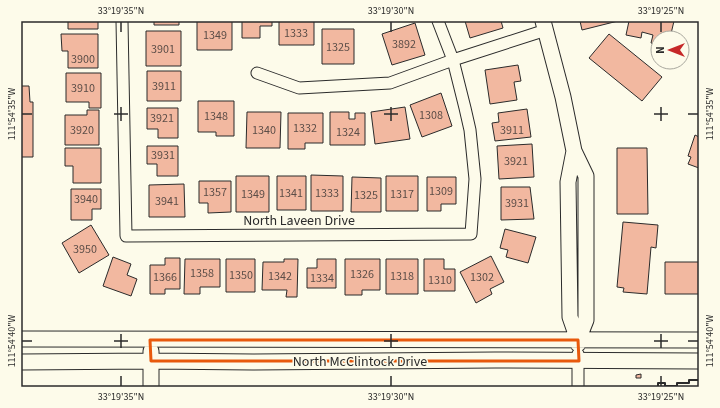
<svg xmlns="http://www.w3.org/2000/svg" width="720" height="408" viewBox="0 0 720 408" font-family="'Source Sans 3',sans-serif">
<rect width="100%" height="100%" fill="#fdfbea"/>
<path fill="#f2b8a0" stroke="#2b2b2b" d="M68,21H98V29H68Z
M154,21H179V25H154Z
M197,21H232V50H197Z
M242,21H272V26H260V38H242Z
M279,21H314V45H279Z
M465,21H501L503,28L470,38Z
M580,21H618L582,30Z
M629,21H674L670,38H658V45L651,43L653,35L642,32L641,38L626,35Z
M415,23L425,55L392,65L382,34Z
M322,29H354V64H322Z
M146,31H181V66H146Z
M61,34H98V68H68V51H62Z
M609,34L662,77L642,101L589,58Z
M518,65L521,81L514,82L517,100L490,104L485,70Z
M147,71H181V101H147Z
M66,73H101V108H89V102H66Z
M21,86H29L30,102H33V157H21Z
M441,93L452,126L422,137L410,105Z
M198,101H234V136H216V132H198Z
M405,107L410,139L375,144L371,112Z
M147,108H178V138H158V129H147Z
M527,109L531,137L495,141L492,123L499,122L498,113Z
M87,110H99V145H65V115H87Z
M247,112H281L280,148H246Z
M330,112H349V119H355V113H365V145H330Z
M288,113H323V143H305V149H288Z
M695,135L699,137V168L688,164L691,157L688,156Z
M532,144L534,177L499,179L497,146Z
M147,146H178V176H157V164H147Z
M65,148H101V183H73V166H65Z
M617,148H647L648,214H617Z
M311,175L343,176V211H311Z
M236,176H269V212H236Z
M277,176H306V210H277Z
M386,176H418V211H386Z
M352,177L381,178V212H351Z
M427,177H456V204H441V211H427Z
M199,181H231V212L208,213V203H199Z
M184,184L185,217H149V185Z
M501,187H530L534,219L501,220Z
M71,189H101V209H92V220H71Z
M623,222L658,225L656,248L651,247L647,294L623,292L624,288L617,287Z
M91,225L109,255L79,273L62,243Z
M505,229L536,237L528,263L506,257L508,250L500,248Z
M491,256L504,282L490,289L492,294L476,303L460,272Z
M113,257L131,264L127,275L137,279L131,296L103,286Z
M165,258H180V289H165V294H150V265H165Z
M185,259H220V287H200V294H184Z
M226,259H255V292H226Z
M284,259H298L297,297H286L287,290H262L263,262H284Z
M317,259H336V288H307V268H317Z
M345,259H380V290H362V295H345Z
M386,259H418V294H386Z
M424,259H444V269H455V291H424Z
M665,262H699V294H665Z
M641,374V378H636V375Z"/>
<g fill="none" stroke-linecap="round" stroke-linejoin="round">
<defs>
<path id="street" d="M122,21L126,236L471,234L475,179L470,130L465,108L453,60L438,21
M257,73L299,88L390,83L453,60L546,30
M578,387V354"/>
<path id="secondary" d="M543,21L563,97L574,151L586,176V320L578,340
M574,151L568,182L570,317L578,340V344
M21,339L699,340
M151,351V387
M21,362L151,361L253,362L495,360L699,361"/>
</defs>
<use href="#street" stroke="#2b2b2b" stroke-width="13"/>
<use href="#secondary" stroke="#2b2b2b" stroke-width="17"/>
<use href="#street" stroke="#fdfbea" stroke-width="11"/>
<use href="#secondary" stroke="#fdfbea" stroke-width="15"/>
<path stroke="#2b2b2b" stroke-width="2" d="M658,387V383H665V386H677V383H689V380H699"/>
</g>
<path fill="none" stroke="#e8590c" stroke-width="3" stroke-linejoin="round" d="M150,340H578L579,361H151Z"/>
<path fill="none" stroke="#2b2b2b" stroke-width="1.5" d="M121,22V32M391,22V32M661,22V32M121,107V121M391,107V121M661,107V121M22,114H32M114,114H128M384,114H398M654,114H668M688,114H698M121,334V348M391,334V348M661,334V348M22,341H32M114,341H128M384,341H398M654,341H668M688,341H698M121,376V386M391,376V386M661,376V386"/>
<g text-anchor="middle" stroke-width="3" stroke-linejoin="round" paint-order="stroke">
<g font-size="12" fill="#5d4e48">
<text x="296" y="37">1333</text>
<text x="215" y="39">1349</text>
<text x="404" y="48">3892</text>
<text x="338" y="51">1325</text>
<text x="163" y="53">3901</text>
<text x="83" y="63">3900</text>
<text x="164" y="90">3911</text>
<text x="83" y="92">3910</text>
<text x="431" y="119">1308</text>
<text x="216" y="120">1348</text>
<text x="162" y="122">3921</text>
<text x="305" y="132">1332</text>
<text x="82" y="134">3920</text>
<text x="264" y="134">1340</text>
<text x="512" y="134">3911</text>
<text x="348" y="136">1324</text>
<text x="163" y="159">3931</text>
<text x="516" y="165">3921</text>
<text x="441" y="195">1309</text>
<text x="215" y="196">1357</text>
<text x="291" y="197">1341</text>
<text x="327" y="197">1333</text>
<text x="253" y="198">1349</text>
<text x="402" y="198">1317</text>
<text x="366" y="199">1325</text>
<text x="86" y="203">3940</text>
<text x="167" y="205">3941</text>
<text x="517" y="207">3931</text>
<text x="85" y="253">3950</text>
<text x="202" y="277">1358</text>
<text x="362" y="278">1326</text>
<text x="241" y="279">1350</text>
<text x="280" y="280">1342</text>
<text x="402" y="280">1318</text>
<text x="165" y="281">1366</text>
<text x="482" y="281">1302</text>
<text x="322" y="282">1334</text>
<text x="440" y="284">1310</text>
</g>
<g font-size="14" fill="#2b2b2b" stroke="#fdfbea">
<text x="299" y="225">North Laveen Drive</text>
<text x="360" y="366">North McClintock Drive</text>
</g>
</g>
<rect width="720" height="408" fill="none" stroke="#fdfbea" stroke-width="44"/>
<g transform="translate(670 50) rotate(270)"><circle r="19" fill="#fdfbea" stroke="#a9a89e"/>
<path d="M0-3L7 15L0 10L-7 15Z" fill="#c62828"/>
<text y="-6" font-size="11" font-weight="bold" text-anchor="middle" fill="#2b2b2b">N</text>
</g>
<rect x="22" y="22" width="676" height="364" fill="none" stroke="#2b2b2b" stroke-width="1.5"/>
<g font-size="10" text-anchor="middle" fill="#2b2b2b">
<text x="121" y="14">33°19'35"N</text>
<text x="391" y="14">33°19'30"N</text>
<text x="661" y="14">33°19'25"N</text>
<text transform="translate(709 114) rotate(-90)" y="4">111°54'35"W</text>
<text transform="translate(11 114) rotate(-90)" y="4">111°54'35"W</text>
<text transform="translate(709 341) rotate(-90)" y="4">111°54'40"W</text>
<text transform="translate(11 341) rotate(-90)" y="4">111°54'40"W</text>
<text x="121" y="400">33°19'35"N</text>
<text x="391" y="400">33°19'30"N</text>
<text x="661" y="400">33°19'25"N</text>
</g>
</svg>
